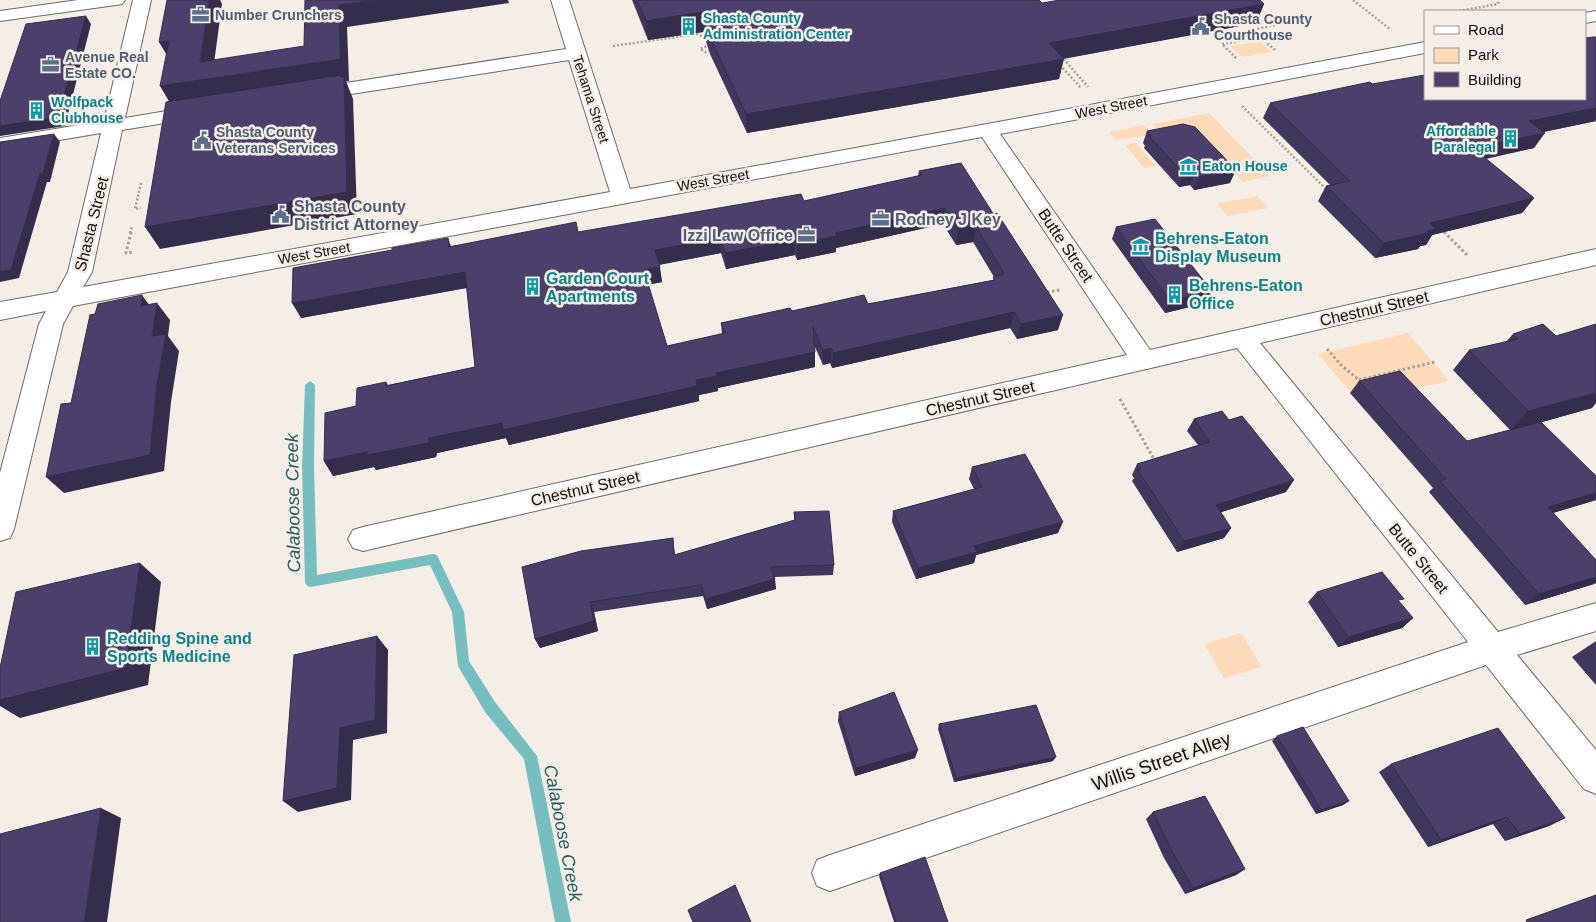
<svg xmlns="http://www.w3.org/2000/svg" width="1596" height="922" viewBox="0 0 1596 922" font-family="Helvetica,sans-serif">
<rect width="100%" height="100%" fill="#f5eee7"/>
<path fill="#fddaba" d="M1260,41L1272,52L1242,57L1230,46Z
M1209,113L1268,173L1269,176L1243,182L1201,136L1161,134L1152,124Z
M1144,125L1153,135L1116,140L1109,132Z
M1135,142L1156,166L1144,168L1126,146Z
M1257,196L1268,208L1227,216L1217,204Z
M1408,333L1449,381L1399,392L1363,390L1351,393L1318,354Z
M1241,633L1262,667L1224,678L1204,644Z"/>
<g fill="none" stroke-linecap="round" stroke-linejoin="round">
<path fill="#76bebf" fill-rule="evenodd" d="M310,381L315,385L314,467L317,575L433,554L437,555L464,612L469,661L495,702L537,756L571,922H555L524,759L485,712L458,666L452,612L430,565L311,587L307,586L305,582L302,467L305,385Z"/>
<defs>
<path id="minor" d="M133,0H151L125,118L202,105L209,107L212,111L209,115L202,117L122,130L92,272L83,287L610,192L569,60L313,100L306,98L303,94L306,90L313,88L566,49L551,0H569L630,189L1009,120L1425,42V53L1000,134L1150,350L1596,249V265L1260,343L1498,632L1596,603V631L1517,655L1596,750V794L1584,789L1486,665L830,891L817,886L812,873L817,860L830,855L1468,642L1237,348L363,551L353,548L348,539L353,530L363,527L1127,355L982,137L73,306L63,324L14,529L10,538L0,541V473L39,324L46,311L0,320V302L57,292L68,272L101,133L0,150V138L104,121Z
M1596,11V21L1585,23V13Z"/>
<path id="major" d="M78,0H125L122,4L116,5L0,21V11Z"/>
</defs>
<use href="#minor" stroke="#706a65" stroke-width="2"/>
<use href="#major" stroke="#706a65" stroke-width="2"/>
<path stroke="#a59f9a" stroke-width="2.5" stroke-dasharray="2 2" stroke-linecap="butt" d="M1353,0L1390,29
M1459,11L1498,4L1499,0
M710,45L700,49L706,52L711,50
M613,46L697,34L708,39
M1275,50L1252,30L1280,24
M1061,56L1088,87
M1236,58L1222,44L1261,38
M1060,65L1081,88
M1242,106L1327,190
M141,183L135,209L141,208
M1443,231L1445,233
M130,233L132,226"/>
<path stroke="#a59f9a" stroke-width="3" stroke-dasharray="2.5 2.5" stroke-linecap="butt" d="M131,232L126,253L133,252
M1444,232L1467,255
M1047,292L1060,290
M1327,349L1342,366L1359,380
M1359,380L1435,362
M1120,399L1155,461"/>
<use href="#minor" fill="#fff" fill-rule="evenodd"/>
<use href="#major" fill="#fff" fill-rule="evenodd"/>
</g>
<path fill="#40375c" fill-rule="evenodd" d="M632,0H1039L1042,3L1264,4L1256,23L1063,59L1059,79L747,133L710,54L703,32L648,40Z
M1596,37V121L1543,132L1534,148L1486,159L1534,198L1522,213L1432,235L1426,245L1420,246L1418,249L1375,258L1318,201L1326,186L1330,185L1263,118L1270,103L1372,84L1425,99Z
M1147,131L1230,183L1194,190L1190,185L1179,187L1144,148L1145,146L1143,143Z
M961,163L1058,330L1017,339L1010,328L832,368L830,363L823,365L815,347V367L718,388V391L699,395V401L509,445L506,438L437,453L436,457L376,470L374,467L333,476L324,461L356,406L386,382L388,385L475,367L467,288L301,318L392,250L448,238L451,246L578,232L804,201L918,176L919,171ZM943,224L956,245L973,242L994,277L993,280L868,304L792,311L721,323L722,334L667,346L648,285L662,282L659,265L721,253L726,269L795,255L797,260L836,252V248Z
M1116,227L1212,291L1206,303L1165,313L1112,239Z
M1513,334L1592,408L1535,424L1596,476V500L1553,513L1594,584L1525,605L1429,492L1433,488L1350,393L1359,381L1467,441L1510,430L1453,370L1469,350L1506,342Z
M1194,419L1229,420L1286,492L1221,512L1231,528L1224,538L1177,552L1132,481L1134,478L1132,475L1137,464L1198,445L1187,431Z
M972,467L1058,533L976,555L974,563L916,579L892,522L893,511L974,489L969,479Z
M794,512L834,565L833,575L774,577L776,589L707,609L703,596L594,612L598,631L540,648L535,639L673,538L675,555L794,520Z
M1317,592L1400,603L1413,618L1402,628L1338,647L1308,602Z
M1596,641V685L1572,657Z
M839,712L915,758L855,776L838,721Z
M939,724L1053,761L954,782L938,729Z
M1277,736L1349,801L1343,805L1316,814L1272,741Z
M1391,764L1565,818L1549,826L1505,841L1493,824L1428,847L1379,772Z
M1153,812L1245,869L1236,875L1185,894L1164,858L1146,819Z
M880,873L948,922H894L879,876Z"/>
<path fill="#342d4b" d="M209,0H220L222,4L212,78L340,59L339,5L375,0H508L509,3L347,27L349,81H346L353,99L357,214L160,249L145,227L173,108L160,86L200,62Z
M1264,4L1256,23L1045,62L1049,43Z
M702,12L703,32L648,40L646,21Z
M86,16L91,24L65,126L0,136V126Z
M169,41L172,64L159,42Z
M1064,59L1059,79L747,133L746,114Z
M1596,108V121L1519,137L1529,121Z
M1545,133L1534,148L1462,163L1473,148Z
M54,134L60,142L50,182H47L19,278L0,282V272L40,173Z
M1236,170L1230,183L1194,190L1199,177Z
M1195,172L1190,185L1179,187L1184,174Z
M1534,198L1522,213L1432,235L1426,245L1420,246L1418,249L1375,258L1384,243L1430,223Z
M945,208L943,224L836,248V252L797,260V244L835,233Z
M976,226L973,242L956,245L958,229Z
M720,238L721,253L657,265L655,250Z
M794,240L795,255L726,269L725,253Z
M660,267L662,282L646,285L644,270Z
M465,272L471,287L301,318L292,303Z
M1212,291L1206,303L1165,313L1170,301Z
M142,295L155,313L141,306Z
M157,303L170,320L168,336L179,351L171,402L164,471L64,493L46,477L157,385L152,336Z
M1014,312L1010,328L832,368L833,353Z
M1063,315L1058,330L1017,339L1021,324Z
M831,348L830,363L823,365V350Z
M815,352V367L718,388V391L699,395V401L509,445L506,438L437,453L436,457L376,470L374,467L333,476L324,461L696,380L716,373Z
M1596,393V403L1592,408L1510,431L1528,411Z
M1294,480L1286,492L1209,516L1216,505Z
M1596,493V500L1536,518L1548,507Z
M1063,522L1058,533L976,555L974,563L916,579L918,568L974,546Z
M1231,528L1224,538L1177,552L1184,541Z
M140,563L161,582L148,685L20,718L0,706V700Z
M1596,577V583L1594,584L1525,605L1539,594Z
M775,579L776,589L707,609L706,599Z
M590,602L594,612L598,631L540,648L535,639Z
M1413,618L1402,628L1338,647L1348,637Z
M377,636L388,650L387,733L353,740L351,800L298,812L283,801L340,728Z
M918,750L915,758L855,776L856,768Z
M1056,757L1053,761L954,782L956,778Z
M1349,801L1343,805L1316,814L1321,810Z
M101,808L121,818L107,922H84Z
M1507,817L1493,824L1428,847L1441,840Z
M1565,818L1549,826L1505,841L1520,834Z
M1245,869L1236,875L1185,894L1193,888Z"/>
<path fill="#4a406b" stroke="#342d4b" fill-rule="evenodd" d="M167,0H209L200,62L304,46L305,0H375L339,5L340,59L160,86L169,41L159,42Z
M637,0H1039L1042,3L1060,0H1260L1264,4L1049,43L1064,59L746,114L709,35L702,12L646,21Z
M86,16L58,117L0,126V101L26,24Z
M1593,37H1596V108L1529,121L1545,133L1473,148L1534,198L1430,223L1436,229L1427,231L1429,233L1384,243L1326,186L1350,181L1270,103L1370,82L1372,84L1425,75V99H1585V38Z
M341,75V77H344L347,192L145,227L166,102Z
M1183,124L1195,127L1236,170L1199,177L1195,172L1184,174L1149,136H1151L1147,131Z
M54,134L43,173H40L11,270L0,272V142Z
M961,163L994,215L997,213L1063,315L1021,324L1014,312L833,353L831,348L823,350L813,327L815,352L716,373L717,376L696,380L697,386L503,430L502,423L429,438V443L367,455V452L324,461L325,413L356,406L357,388L386,382V386L475,367L465,272L292,303L293,268L392,250V248L448,238L449,247L576,222L578,232L801,194L804,201L922,175L919,171ZM945,208L958,229L976,226L1004,274L993,277L995,280L868,304L864,295L792,311L790,308L721,323L725,333L667,346L644,270L660,267L655,250L720,238L725,253L794,240L797,244L837,236L835,233Z
M1155,219L1212,291L1170,301L1116,227Z
M142,295L141,306L157,303L152,336L166,334L157,385L150,455L46,477L61,404L71,403L90,315L95,314L98,304Z
M1543,324L1556,336L1596,324V393L1528,411L1469,350L1518,339L1513,334Z
M1400,371L1467,441L1541,422L1596,476V493L1548,507L1596,560V577L1539,594L1440,481L1446,479L1359,381Z
M1222,411L1229,420L1242,416L1294,480L1216,505L1231,528L1184,541L1138,470L1141,469L1137,464L1210,442L1194,419Z
M1025,454L1063,522L974,546L977,552L918,568L893,511L982,487L972,467Z
M829,511L834,565L771,567L775,579L706,599L701,585L590,602L594,621L535,639L522,567L581,551L673,538L674,555L795,520L794,512Z
M140,563L126,668L0,700V668L16,592Z
M1382,572L1404,599L1398,600L1413,618L1348,637L1317,592Z
M377,636L375,720L340,728L337,788L283,801L294,655Z
M894,692L918,750L856,768L839,712Z
M1036,705L1056,757L956,778L939,724Z
M1303,727L1349,801L1321,810L1277,736Z
M1498,728L1565,818L1520,834L1507,817L1441,840L1391,764Z
M1205,796L1245,869L1193,888L1172,851L1153,812Z
M101,808L84,922H0V834Z
M925,857L948,922H896L880,873Z
M735,885L751,922H693L688,910Z
M1596,895V922H1527L1526,920Z"/>
<defs>
<symbol id="office-bare" viewBox="-9 -9 18 18"><path d="M-6-3h4V-5.5h4V-3h4V5H-6ZM-1-4.5V-3h2v-1.5ZM-6 0V1H6V0Z" fill="#5c6f8a" stroke="#f5eee7" stroke-width="2.5" paint-order="stroke"/></symbol>
<symbol id="building-bare" viewBox="-9 -9 18 18"><path d="M-4-6H4V6H1V3H-1V6H-4ZM-2.5-4.3h1.7v1.8h-1.7ZM.8-4.3h1.7v1.8H.8ZM-2.5-1h1.7V.8h-1.7ZM.8-1h1.7V.8H.8Z" fill="#0f9aa8" stroke="#f5eee7" stroke-width="2.5" paint-order="stroke"/></symbol>
<symbol id="civic-bare" viewBox="-9 -9 18 18"><path d="M-.6-6.5H3V-4.5H.6V-3L4-1V1h2V6H-6V1h2V-1L-.6-3ZM-1.2 2.5V6h2.4V2.5Z" fill="#5c6f8a" stroke="#f5eee7" stroke-width="2.5" paint-order="stroke"/></symbol>
<symbol id="museum-bare" viewBox="-9 -9 18 18"><path d="M0-6L6-3V-2H-6V-3ZM-5-1h2V3h-2ZM-1-1h2V3h-2ZM3-1h2V3H3ZM-6 4H6V6H-6Z" fill="#0f9aa8" stroke="#f5eee7" stroke-width="2.5" paint-order="stroke"/></symbol>
</defs>
<g fill-rule="evenodd">
<use href="#office-bare" x="188" y="2" width="25" height="25"/>
<use href="#building-bare" x="676" y="14" width="25" height="25"/>
<use href="#civic-bare" x="1188" y="14" width="25" height="25"/>
<use href="#office-bare" x="38" y="52" width="25" height="25"/>
<use href="#building-bare" x="24" y="98" width="25" height="25"/>
<use href="#building-bare" x="1498" y="126" width="25" height="25"/>
<use href="#civic-bare" x="190" y="128" width="25" height="25"/>
<use href="#museum-bare" x="1176" y="154" width="25" height="25"/>
<use href="#civic-bare" x="268" y="202" width="25" height="25"/>
<use href="#office-bare" x="868" y="206" width="25" height="25"/>
<use href="#office-bare" x="794" y="222" width="25" height="25"/>
<use href="#museum-bare" x="1128" y="234" width="25" height="25"/>
<use href="#building-bare" x="520" y="274" width="25" height="25"/>
<use href="#building-bare" x="1162" y="282" width="25" height="25"/>
<use href="#building-bare" x="80" y="634" width="25" height="25"/>
</g>
<g text-anchor="middle" stroke-width="5" stroke-linejoin="round" paint-order="stroke">
<g font-size="14" font-weight="bold" fill="#4e5e75" stroke="#f5eee7" text-anchor="start">
<text x="215" y="20">Number Crunchers</text>
<text x="1214" y="24">Shasta County<tspan x="1214" dy="16">Courthouse</tspan></text>
<text x="65" y="62">Avenue Real<tspan x="65" dy="16">Estate CO.</tspan></text>
<text x="216" y="137">Shasta County<tspan x="216" dy="16">Veterans Services</tspan></text>
</g>
<g font-size="14" font-weight="bold" fill="#0d838f" stroke="#f5eee7" text-anchor="start">
<text x="703" y="23">Shasta County<tspan x="703" dy="16">Administration Center</tspan></text>
<text x="51" y="107">Wolfpack<tspan x="51" dy="16">Clubhouse</tspan></text>
<text x="1496" y="136" text-anchor="end">Affordable<tspan x="1496" dy="16">Paralegal</tspan></text>
<text x="1202" y="171">Eaton House</text>
</g>
<g font-size="14" fill="#120f0d" stroke="#f5eee7">
<text transform="translate(591 99) rotate(72)" y="5">Tehama Street</text>
<text transform="translate(1111 107) rotate(-11)" y="5">West Street</text>
<text transform="translate(713 180) rotate(-10)" y="5">West Street</text>
<text transform="translate(314 253) rotate(-10)" y="5">West Street</text>
</g>
<g font-size="16" font-weight="bold" fill="#4e5e75" stroke="#f5eee7" text-anchor="start">
<text x="294" y="212">Shasta County<tspan x="294" dy="18">District Attorney</tspan></text>
<text x="895" y="225">Rodney J Key</text>
<text x="793" y="241" text-anchor="end">Izzi Law Office</text>
</g>
<g font-size="16" fill="#120f0d" stroke="#f5eee7">
<text transform="translate(91 224) rotate(-76)" y="6">Shasta Street</text>
<text transform="translate(1066 245) rotate(56)" y="6">Butte Street</text>
<text transform="translate(1374 308) rotate(-13)" y="6">Chestnut Street</text>
<text transform="translate(980 398) rotate(-13)" y="6">Chestnut Street</text>
<text transform="translate(585 488) rotate(-13)" y="6">Chestnut Street</text>
<text transform="translate(1419 558) rotate(51)" y="6">Butte Street</text>
</g>
<g font-size="16" font-weight="bold" fill="#0d838f" stroke="#f5eee7" text-anchor="start">
<text x="1155" y="244">Behrens-Eaton<tspan x="1155" dy="18">Display Museum</tspan></text>
<text x="546" y="284">Garden Court<tspan x="546" dy="18">Apartments</tspan></text>
<text x="1189" y="291">Behrens-Eaton<tspan x="1189" dy="18">Office</tspan></text>
<text x="107" y="644">Redding Spine and<tspan x="107" dy="18">Sports Medicine</tspan></text>
</g>
<g font-size="18" font-style="italic" fill="#215e5f" stroke="#f5eee7">
<text transform="translate(293 503) rotate(-91)" y="6">Calaboose Creek</text>
<text transform="translate(563 833) rotate(79)" y="6">Calaboose Creek</text>
</g>
<g font-size="19" fill="#120f0d" stroke="#f5eee7">
<text transform="translate(1161 761) rotate(-19)" y="7">Willis Street Alley</text>
</g>
</g>
<rect x="1424" y="10" width="162" height="90" fill="#f5eee7" stroke="#9a9590"/>
<rect x="1434" y="26" width="25" height="8" fill="#ffffff" stroke="#9a9590"/>
<text x="1468" y="35" font-size="15" fill="#120f0d">Road</text>
<rect x="1434" y="48" width="25" height="15" fill="#fddaba" stroke="#9a9590"/>
<text x="1468" y="60" font-size="15" fill="#120f0d">Park</text>
<rect x="1434" y="72" width="25" height="15" fill="#4a406b" stroke="#9a9590"/>
<text x="1468" y="85" font-size="15" fill="#120f0d">Building</text>
</svg>
